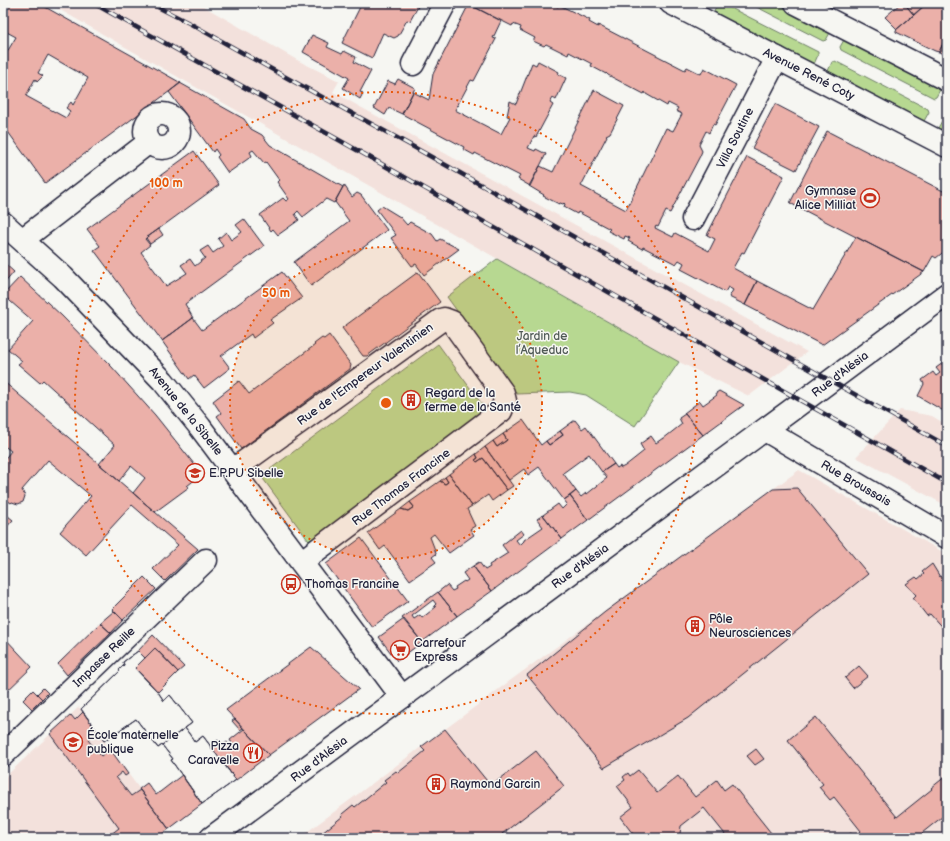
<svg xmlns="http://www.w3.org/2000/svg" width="950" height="841" viewBox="0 0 950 841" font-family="'Balsamiq Sans',sans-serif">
<rect width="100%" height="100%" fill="#f6f6f2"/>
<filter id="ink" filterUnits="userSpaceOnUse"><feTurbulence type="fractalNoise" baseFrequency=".025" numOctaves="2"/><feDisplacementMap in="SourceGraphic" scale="8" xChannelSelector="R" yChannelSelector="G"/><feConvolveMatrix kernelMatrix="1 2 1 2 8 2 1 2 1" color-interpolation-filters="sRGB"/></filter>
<g filter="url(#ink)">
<path fill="#f3e1dc" d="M48,3H198L297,60L339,81L333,92L807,352L749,396L679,362Z
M900,410L932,416L947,425V506L856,457Z
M799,470L943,552L947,556V838H299L511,680Z
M79,707L169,829L156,838H3V779Z"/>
<path fill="#b7d891" stroke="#6c7d66" d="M721,3L818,52V55L814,64L776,45L775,42L773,43L713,12L718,4Z
M749,3H775L831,31L826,40L823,41Z
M845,38L926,82L928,81L941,88L936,97L934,98L841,50L840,47Z
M835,61L928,109L929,112L924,121L828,71L832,62Z
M946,118L947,119V132L938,128L943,119Z
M497,259L679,362L635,426L586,395L570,392L517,394L447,297Z
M438,344L489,414L311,544L261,476Z"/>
<path fill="#ebb0a9" stroke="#22223b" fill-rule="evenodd" d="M3,3H38L181,83L45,183L3,125V54L4,52H7L16,37L3,30ZM48,55L88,78L73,105L71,102L66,108L70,111L66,118L26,96L35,79L37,82L43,76L38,73Z
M362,3H420L410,21L407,20L398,36L394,38L383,33L372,58L342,43Z
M469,3H551L558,7L559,5L590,20L589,22L598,27V25L685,70L687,67L701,74L704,68L736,85L715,125L713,124L709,133L706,131L699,145L702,151L700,156L670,213L666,211L658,227L656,226L655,228L673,237L675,233L709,251L715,239L707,235L747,157L784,176L744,253L742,252L733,268L757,281L745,305L729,297L733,290L728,287L725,292L681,269L684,263L679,260L676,264L643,247L642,249L628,241L630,238L625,236L624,239L608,231L610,229L578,212L577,214L564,207L565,204L564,203L563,204L560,203L559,204L543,196L544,195L529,186L540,166L553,172L594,90L624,106L610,133L606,135L607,136L581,186L626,210L666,128L673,131L682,114L676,111L678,108L668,103L667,106L646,94L645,92L644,94L608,75L606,73V74L591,66L592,64L569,52L568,55L546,44L544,46L533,41L535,38L520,30L521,27L513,24L512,26L468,4Z
M901,3H904L914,15L897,29L885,17Z
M904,3H925L926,4L914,15Z
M927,3H947V35L939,52L935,51L896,32V30Z
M469,4L501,21L493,38L496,39L474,81L471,80L455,110L501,134L510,117L507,116L510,101L516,104L532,63L536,65L538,61L559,72L558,74L566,78L556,100L553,98L550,103L553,105L536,137L534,136L528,148L535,151L536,149L546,154L530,186L518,179L520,176L475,153L474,155L463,149L464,147L402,114L413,92L429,100L433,74Z
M312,35L329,43L327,47L342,54L344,51L356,57L354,62L371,71L360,92L363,93L360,99L343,88L349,78L303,52Z
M947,35V56L939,52Z
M398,79L415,88L402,114L389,108L385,115L374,108L388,81L395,84Z
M180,83L244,119L251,129L262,135L270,145L343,187L334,203L326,199L303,217L298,211L295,214L299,220L278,235L273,229L271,231L260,215L283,198L286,201L289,199L277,182L279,180L266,162L264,163L253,150L250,152L252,156L228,173L217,157L219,155L215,149L213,152L169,92Z
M775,104L819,127L796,170L752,148Z
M827,131L947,193V251L946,250L936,258L933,256L924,272L790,203Z
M194,151L219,185L145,239L150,245L141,252L166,286L187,273L181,265L190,259L195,266L205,258L200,251L208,246L213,253L223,246L218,239L226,232L231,240L242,232L236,225L244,219L264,246L185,304L193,318L162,341L94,250L100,246L87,229Z
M344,185L352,197L357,193L361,195L387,230L311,286L294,262L349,221L335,202Z
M382,206L400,217L407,225L410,222L432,234L437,241L440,239L459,249L424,275L416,264L412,266L391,238L396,235L377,210Z
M159,229L163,235L150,244L146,238Z
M856,237L924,272L822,345L745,305L757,281L813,310Z
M3,262L14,272L3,285Z
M282,272L302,298L270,320L273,323L253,338L251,334L221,356L230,368L204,388L194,375L189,379L162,341L193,318L202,330Z
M418,272L440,302L367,356H363L342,328Z
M20,277L62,316L111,366L155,415L202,474L187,486L189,487L155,512L133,493L145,478L131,466L119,481L99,464L115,445L43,380L40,383L18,364L22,361L8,349L33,321L3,295Z
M329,335L351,365L350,369L241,449L217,416L221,413L213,401L239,381L249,394L315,345L314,344L322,338L324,339Z
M947,360V413L918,396L924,384L922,380L933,372L936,376L940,373L936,368Z
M3,381L155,512L198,549L165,581L153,569L178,545L132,505L86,555L60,532L91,496L48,460L22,490L25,496L23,502L18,504L12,502L11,503L8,501L3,507V461L11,451L3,445Z
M719,391L744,405L703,435L684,413L700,401L703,405L717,395L716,393Z
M407,396L416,398L414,404L406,402Z
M685,414L703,435L588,520L570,496L576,491L581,497L586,493L587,494L607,478L602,472L614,464L617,468L620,466L621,468L625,466L644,451L640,444L651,436L656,443L663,438V439L682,424L679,418Z
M523,420L541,445L546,441L549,445L563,435L560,431L575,420L582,429L586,426L614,464L602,472L589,454L563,473L576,491L564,500L539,467L528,475L524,469L509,480L485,447L493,441L497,447L507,440L503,434Z
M560,431L563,435L549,445L546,441Z
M503,434L507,440L497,447L493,441Z
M485,447L513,486L507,490L483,458L477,462L475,460L478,458L476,454Z
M476,454L478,458L475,460L477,462L483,458L507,490L492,501L488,495L472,506L449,474Z
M449,474L472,506L467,509L473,522L475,526L470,529L474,535L449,553L434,534L430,537L435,550L436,554L432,557L436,562L410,580L385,546L380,550L368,533L401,509L408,511L414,507L410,502L440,481L445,484L448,482L445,477Z
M445,477L448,482L445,484L440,481Z
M797,488L868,574L688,718L604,768L527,675L605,612L773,489Z
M570,496L588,520L562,539L543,515L558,504L562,509L567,504L564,500Z
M410,502L414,507L408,511L401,509Z
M3,512L13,520L3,531Z
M543,515L562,539L492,591L473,566L479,562L485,570L490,567L489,565L508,553L502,545L521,530L524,534L516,540L520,545L524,541V540L543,527L537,519Z
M361,538L408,601L372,627L326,564Z
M932,564L940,577L947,572V633L930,614L927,616L913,598L916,595L906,584L916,577L918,579L924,574L922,572Z
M473,566L492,591L457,616L438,592L447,585L452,591L456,589L455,587L464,581L465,582L468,580L463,573Z
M144,577L156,589L123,620L112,609Z
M438,592L457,616L422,642L402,618ZM433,600L436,604L434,606L436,607L422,618L420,615L414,619L412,616Z
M114,611L123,620L111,633L100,623Z
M404,619L422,642L397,661L379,637Z
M100,623L111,633L67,675L58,664Z
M153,635L184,667L178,672L155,648L145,658L138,651Z
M3,636L32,667L3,695Z
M311,647L359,689L269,755L226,710Z
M155,648L178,672L158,692L135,668Z
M138,651L145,658L135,668L158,692L164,701L170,695L192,723L185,728L195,742L203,736L236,780L202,804L171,760L173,759L162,745L158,748L136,719L104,741L81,709L120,671L119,670L124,665L123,662Z
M138,651L145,658L135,668L158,692L164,701L170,695L192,723L158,748L136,719L104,741L81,709L120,671L119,670L124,665L123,662Z
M859,666L868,676L853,688L845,678Z
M43,688L48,693L42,699L37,694Z
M33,690L42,699L32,709L23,700Z
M83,712L98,733L88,740L101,756L110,749L128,774L125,776L122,772L116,777L131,796L140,790L169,829L156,838H106L119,828L50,734L71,715L75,720Z
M816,717L897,817L932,789L931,788L946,776L947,813L922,833L927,838H899L891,837L889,838H844L851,833L854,837L861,831L834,797L830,800L819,787L823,784L788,740Z
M235,719L243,728L240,730L232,721Z
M185,728L195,742L203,736L236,780L202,804L171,760L173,759L162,745Z
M244,729L269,755L236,780L210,746L218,740L222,746L227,742L231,747L233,745L230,740Z
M445,729L491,786L536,751L564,786L502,834L506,838H316L343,816L342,814L353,805L355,807L386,782L384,780L396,771L398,773L425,751L421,747Z
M756,749L764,759L755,765L747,756Z
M638,770L657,793L678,776L695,797L717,780L724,790L732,784L775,838H728L704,808L681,826L680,834L683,838H636L620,817L633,807L617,786L625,780L623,777L628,773L630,776Z
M182,775L202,804L169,829L139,789L147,783L156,795Z"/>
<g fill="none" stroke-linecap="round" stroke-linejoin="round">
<defs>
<path id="street" d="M413,64L445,3
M145 131a17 17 0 1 1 34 0a17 17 0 1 1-34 0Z
M693,219L777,58
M3,223L63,277L163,381L200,427L402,697
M22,240L149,142
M765,430L947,537
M233,470L441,320L444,319L452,322L503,393L505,401L501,411L301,562
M3,755L206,560"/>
<path id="secondary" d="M671,3L947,146
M796,3L947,80
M211,838L790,411L947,294"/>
</defs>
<use href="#street" stroke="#22223b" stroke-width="25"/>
<use href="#secondary" stroke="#22223b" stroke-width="25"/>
<use href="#street" stroke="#f6f6f2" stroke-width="22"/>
<use href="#secondary" stroke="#f6f6f2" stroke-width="22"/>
<defs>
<path id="rail" d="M93,3L339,140L947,483
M150,3L191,24L291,80L410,145L947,446"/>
</defs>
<use href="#rail" stroke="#22223b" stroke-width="4.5"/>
<use href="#rail" stroke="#f6f6f2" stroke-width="3" stroke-dasharray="9" stroke-linecap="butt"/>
</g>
</g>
<circle cx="386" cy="403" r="156" fill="#e8590c" fill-opacity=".12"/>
<g fill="none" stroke="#e8590c" stroke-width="2" stroke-dasharray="2 4">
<circle cx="386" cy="403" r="156"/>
<circle cx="386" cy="403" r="311"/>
</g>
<defs>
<symbol id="stadium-ring" viewBox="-11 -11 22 22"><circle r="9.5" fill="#f6f6f2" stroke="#c8321e" stroke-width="1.5"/><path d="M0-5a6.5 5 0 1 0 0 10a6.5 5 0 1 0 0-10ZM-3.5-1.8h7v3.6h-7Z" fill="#c8321e"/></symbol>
<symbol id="building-ring" viewBox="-11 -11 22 22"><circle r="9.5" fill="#f6f6f2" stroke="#c8321e" stroke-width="1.5"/><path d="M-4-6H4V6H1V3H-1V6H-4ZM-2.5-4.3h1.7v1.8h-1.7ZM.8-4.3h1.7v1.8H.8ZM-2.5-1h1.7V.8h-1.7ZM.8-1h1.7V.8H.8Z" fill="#c8321e"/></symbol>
<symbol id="school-ring" viewBox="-11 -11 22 22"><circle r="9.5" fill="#f6f6f2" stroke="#c8321e" stroke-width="1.5"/><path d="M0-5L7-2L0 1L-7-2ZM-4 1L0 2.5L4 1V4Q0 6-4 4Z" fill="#c8321e"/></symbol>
<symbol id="bus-ring" viewBox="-11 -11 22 22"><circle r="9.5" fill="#f6f6f2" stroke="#c8321e" stroke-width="1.5"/><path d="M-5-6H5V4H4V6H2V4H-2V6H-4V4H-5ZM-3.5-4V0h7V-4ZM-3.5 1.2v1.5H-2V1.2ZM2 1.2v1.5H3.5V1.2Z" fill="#c8321e"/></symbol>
<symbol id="supermarket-ring" viewBox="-11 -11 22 22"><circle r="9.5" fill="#f6f6f2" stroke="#c8321e" stroke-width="1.5"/><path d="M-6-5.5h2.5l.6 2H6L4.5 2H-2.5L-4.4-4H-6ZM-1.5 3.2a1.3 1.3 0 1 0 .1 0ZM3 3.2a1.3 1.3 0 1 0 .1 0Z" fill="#c8321e"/></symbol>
<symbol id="restaurant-ring" viewBox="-11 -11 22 22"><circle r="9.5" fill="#f6f6f2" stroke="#c8321e" stroke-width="1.5"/><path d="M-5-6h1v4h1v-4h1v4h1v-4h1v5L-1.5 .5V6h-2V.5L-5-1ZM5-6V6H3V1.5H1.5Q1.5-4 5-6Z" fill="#c8321e"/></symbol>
</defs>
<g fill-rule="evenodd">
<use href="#stadium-ring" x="859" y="187" width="22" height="22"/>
<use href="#building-ring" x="400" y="389" width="22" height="22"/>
<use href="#school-ring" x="184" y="462" width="22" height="22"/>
<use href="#bus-ring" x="280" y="573" width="22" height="22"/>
<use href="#building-ring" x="684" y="615" width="22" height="22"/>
<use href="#supermarket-ring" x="389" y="639" width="22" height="22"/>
<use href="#school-ring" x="62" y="731" width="22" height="22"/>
<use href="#restaurant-ring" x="242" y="742" width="22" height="22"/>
<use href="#building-ring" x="425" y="773" width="22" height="22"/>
</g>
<g text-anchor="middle" stroke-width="3" stroke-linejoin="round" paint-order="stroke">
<g font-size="12" fill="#22223b" stroke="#f6f6f2">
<text transform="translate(809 74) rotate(27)" y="4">Avenue René Coty</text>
<text transform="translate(735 138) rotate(-63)" y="4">Villa Soutine</text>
<text transform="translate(365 374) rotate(-36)" y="4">Rue de l'Empereur Valentinien</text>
<text transform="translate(840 374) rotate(-37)" y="4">Rue d'Alésia</text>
<text transform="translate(186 411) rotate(51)" y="4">Avenue de la Sibelle</text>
<text transform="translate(856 483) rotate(30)" y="4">Rue Broussais</text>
<text transform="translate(401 487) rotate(-37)" y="4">Rue Thomas Francine</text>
<text transform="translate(580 566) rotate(-36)" y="4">Rue d'Alésia</text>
<text transform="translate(104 657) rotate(-44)" y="4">Impasse Reille</text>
<text transform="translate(319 759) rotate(-37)" y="4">Rue d'Alésia</text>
</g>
<g font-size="12" fill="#22223b" stroke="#f6f6f2" text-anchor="start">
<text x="856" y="195" text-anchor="end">Gymnase<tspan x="856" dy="14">Alice Milliat</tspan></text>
<text x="425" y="397">Regard de la<tspan x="425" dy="14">ferme de la Santé</tspan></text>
<text x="209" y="477">E.P.PU Sibelle</text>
<text x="305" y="588">Thomas Francine</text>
<text x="709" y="623">Pôle<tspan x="709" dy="14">Neurosciences</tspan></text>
<text x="414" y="647">Carrefour<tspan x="414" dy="14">Express</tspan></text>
<text x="87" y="739">École maternelle<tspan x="87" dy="14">publique</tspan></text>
<text x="239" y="750" text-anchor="end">Pizza<tspan x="239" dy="14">Caravelle</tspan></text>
<text x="450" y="788">Raymond Garcin</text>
</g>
<g font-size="12" fill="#4f5955" stroke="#f6f6f2">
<text x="542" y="340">Jardin de<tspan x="542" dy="14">l’Aqueduc</tspan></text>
</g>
</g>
<circle cx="386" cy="403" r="6" fill="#e8590c" stroke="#f6f6f2" stroke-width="2"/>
<g font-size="12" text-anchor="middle" font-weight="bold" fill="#e8590c" stroke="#f6f6f2" stroke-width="3" stroke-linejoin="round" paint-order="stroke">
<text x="166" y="187">100 m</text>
<text x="276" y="297">50 m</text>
</g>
<rect width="950" height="841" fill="none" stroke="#f6f6f2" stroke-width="16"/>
<rect x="8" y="8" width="934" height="825" fill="none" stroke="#22223b" stroke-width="1.5" filter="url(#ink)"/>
</svg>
